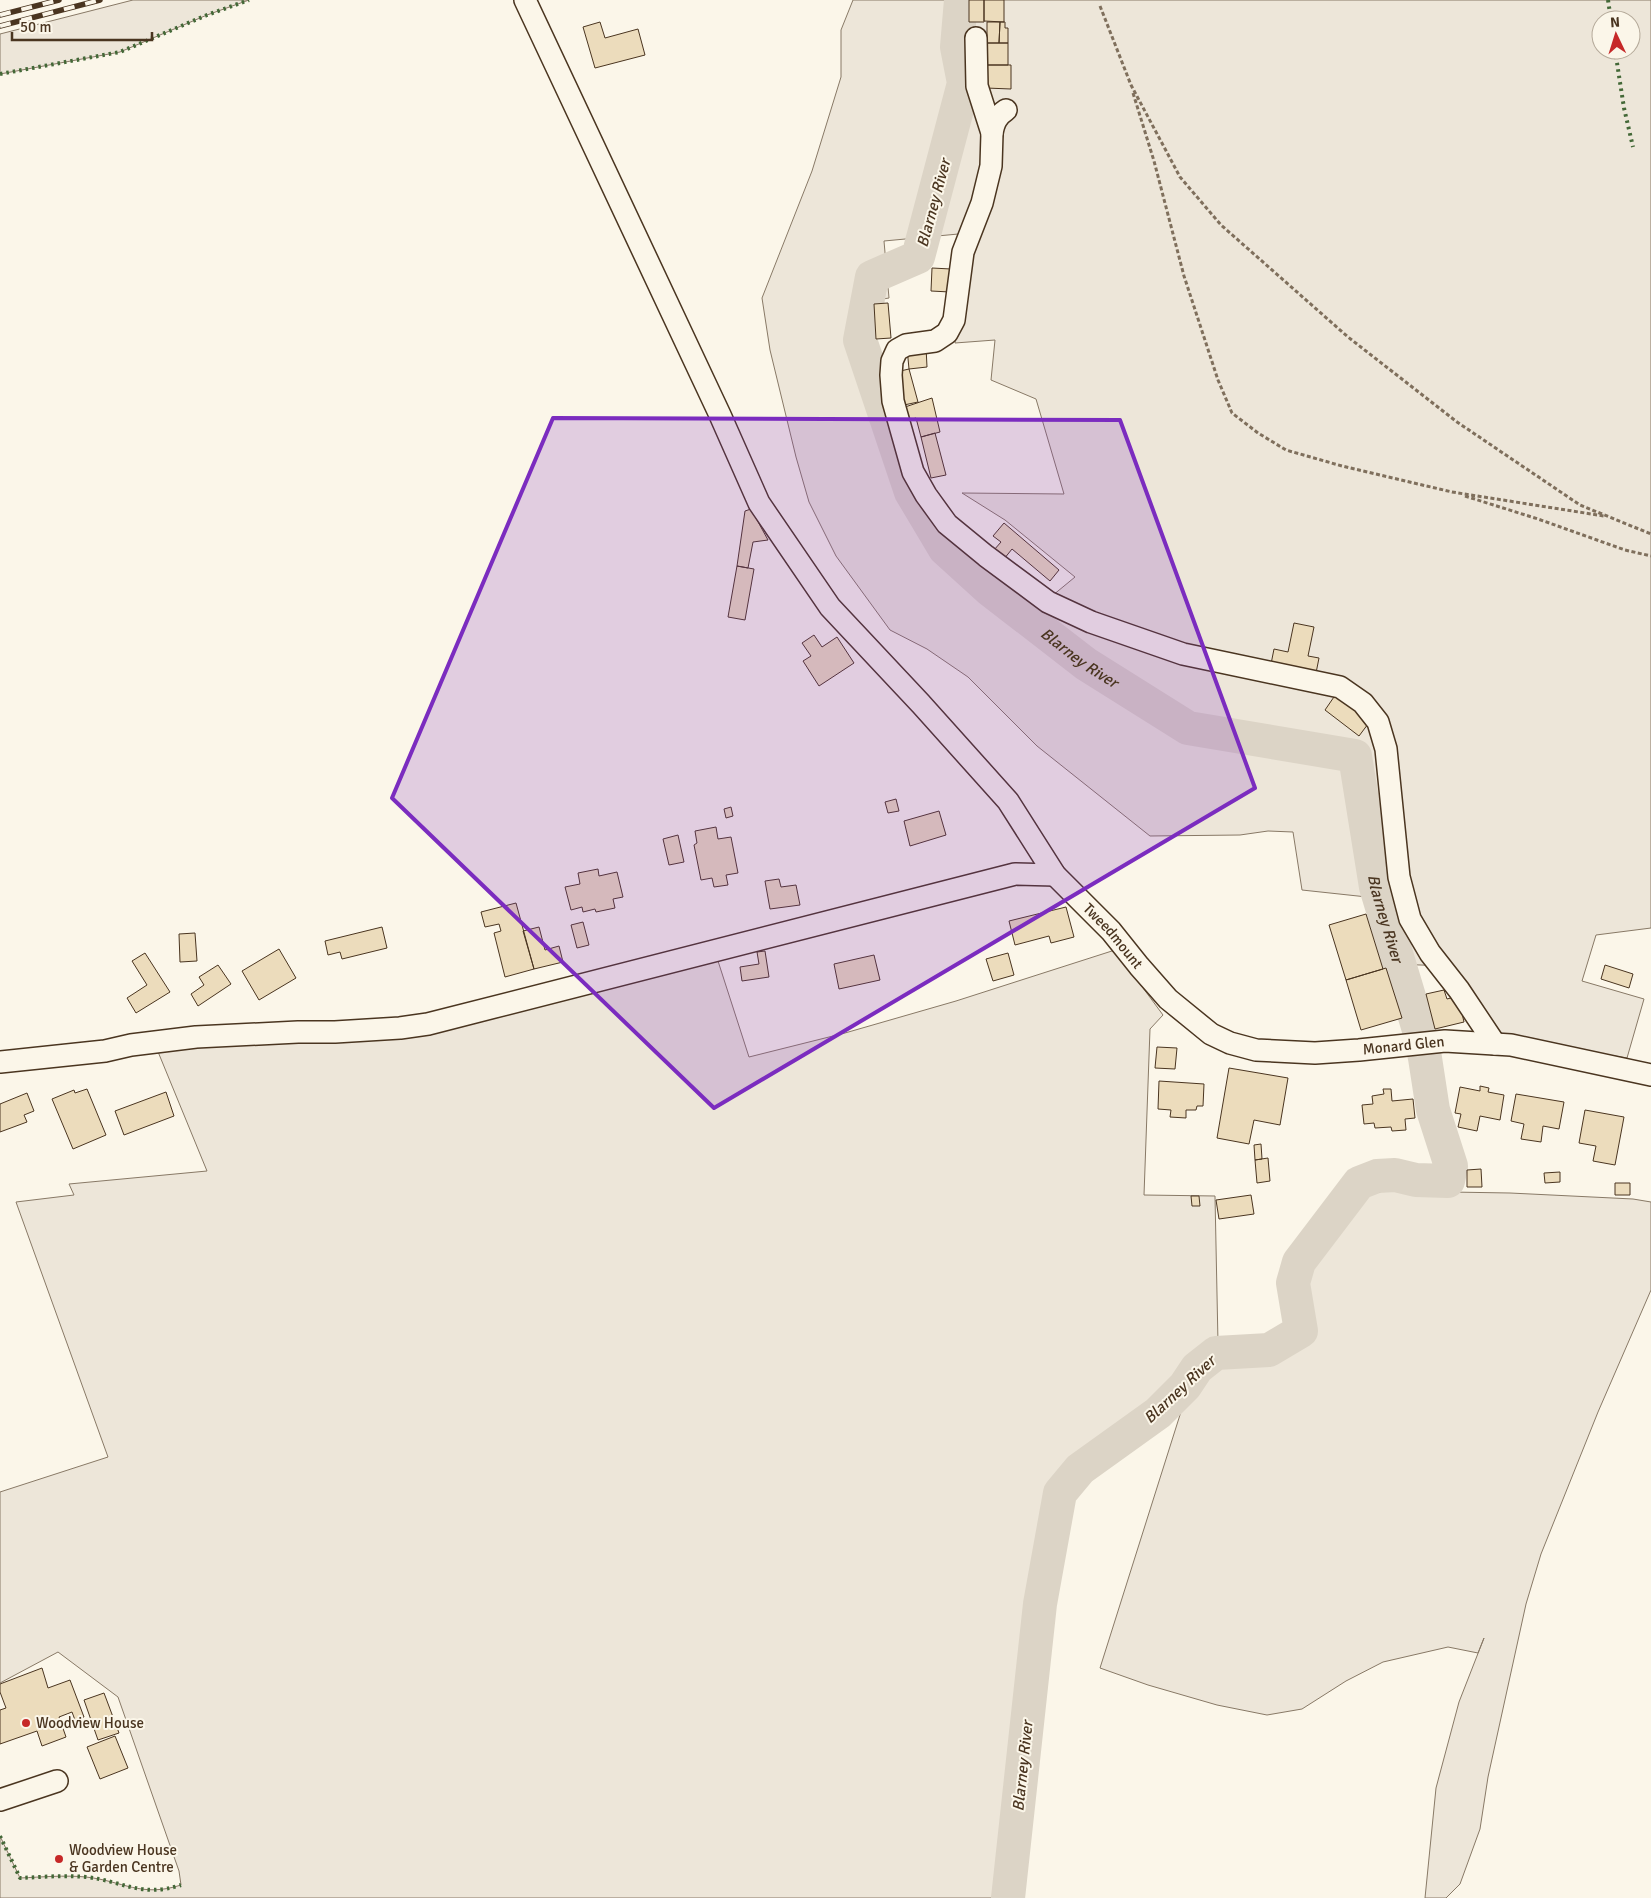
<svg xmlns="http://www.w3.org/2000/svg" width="1651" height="1898" viewBox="0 0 1651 1898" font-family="Signika,sans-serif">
<rect width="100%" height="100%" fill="#fbf6e9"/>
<path fill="#ede6d9" stroke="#887966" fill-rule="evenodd" d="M133,0H249L207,15L120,52L0,74V34Z
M853,0H1651V928L1596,935L1582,981L1644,999L1627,1058L1499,1037L1452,966L1389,964L1367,897L1302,890L1293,832L1268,831L1240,835L1150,836L1037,746L968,677L927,649L890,630L836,556L809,502L796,457L770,350L762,298L812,171L841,77V30ZM1601,20H1631V50H1601ZM969,233L956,326L955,343L995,340L991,380L1036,399L1064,494L962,493L1005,520L1075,577L1041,605L914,489L886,401L875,339L871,301L889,298L884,241Z
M1115,950L1163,1015L1150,1029L1144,1195L1215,1196L1218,1343L1185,1386L1158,1413L1080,1469L1060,1493L1036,1639L1008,1898H0V1836L20,1878C42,1877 65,1875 86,1877C123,1881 141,1898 181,1885L179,1871L118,1697L58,1652L0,1683V1492L108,1457L16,1202L74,1195L69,1184L207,1171L154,1042L335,1032L605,978L718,961L749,1057L845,1033L956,1001Z
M1400,1188L1450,1192L1510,1193L1633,1199L1651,1202V1290L1598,1412L1541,1554L1526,1604L1488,1777L1480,1829L1460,1884L1446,1898H1425L1436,1788L1459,1702L1484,1638L1478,1653L1448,1647L1383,1662L1346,1681L1302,1709L1267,1715L1217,1705L1148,1685L1100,1668L1185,1399L1197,1371L1266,1360L1303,1344L1310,1331C1308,1321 1302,1303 1303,1294C1305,1267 1339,1209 1363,1198C1375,1192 1387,1190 1400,1188Z"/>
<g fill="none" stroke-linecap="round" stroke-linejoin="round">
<path stroke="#dcd4c6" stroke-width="34" id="s1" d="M961,0L957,47L964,83L918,257L872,277L860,340L911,492L945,549L989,589L1086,664L1188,728L1355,756L1376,887L1419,1030L1425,1058L1433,1110L1451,1166L1448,1181L1416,1180L1395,1175L1377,1176L1359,1183L1299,1262L1293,1283L1301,1331L1269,1350L1216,1353L1197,1368L1185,1386L1158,1413L1080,1469L1060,1493L1040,1604L1008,1898"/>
</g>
<path fill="#ecdcbc" stroke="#4a3520" d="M969,0H984V22H969Z
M984,0H1004V22L984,21Z
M600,22L605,38L638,29L645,55L595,68L583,27Z
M987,22H1000L999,43H987Z
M1000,22H1005V28H1008V43H999Z
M987,43H1008V65H987Z
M986,65H1011V89L986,88Z
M932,268L951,269L950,292L931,291Z
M888,303L891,338L876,339L874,304Z
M926,347L927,367L909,369L907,348Z
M909,369L918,402L904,405L896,372Z
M932,398L940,432L921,437L916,418L908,420L905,407Z
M935,433L946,475L931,478L921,437Z
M751,509L768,540L753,542L748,568L737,566L745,511Z
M1004,523L1059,570L1050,581L1012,549L1004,559L994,550L1001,542L993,536Z
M737,566L754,569L745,620L728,617Z
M1294,623L1314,627L1308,656L1319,658L1316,673L1271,664L1274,649L1288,652Z
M814,635L822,647L837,637L854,663L819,686L803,661L811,656L802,643Z
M1336,694L1371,720L1359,736L1325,710Z
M896,799L899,811L888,813L885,802Z
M731,807L733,816L726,818L724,809Z
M939,811L946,835L910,846L904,821Z
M716,827L718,839L731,837L738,873L726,875L728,885L714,887L712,878L701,880L694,845L697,843L695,831Z
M678,835L684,862L669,865L663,839Z
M598,869L599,876L617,872L623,897L613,899L615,908L596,912L595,909L583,912L582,907L571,910L565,887L580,884L578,873Z
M779,879L781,887L796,885L800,905L770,909L765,881Z
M516,903L534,969L505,977L494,933L501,931L499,924L485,927L481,912Z
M1066,907L1074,937L1051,943L1049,936L1015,945L1009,921Z
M1366,914L1383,969L1346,980L1329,925Z
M583,922L589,945L577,948L571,925Z
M382,927L387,948L342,959L340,952L328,955L325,941Z
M539,927L545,950L559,946L563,962L534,969L523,931Z
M195,933L197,961L180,962L179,934Z
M279,949L296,978L259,1000L242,971Z
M765,951L769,977L742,981L740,967L759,964L757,952Z
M145,953L170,992L136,1013L127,998L147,985L132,961Z
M1008,953L1014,975L993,981L986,959Z
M874,955L880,980L839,989L834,964Z
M218,965L231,984L198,1006L191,994L204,985L199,977Z
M1605,965L1633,974L1629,988L1601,979Z
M1386,968L1402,1018L1361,1030L1346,980Z
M1444,990L1447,999L1458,996L1464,1022L1435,1029L1426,994Z
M1157,1047L1177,1048L1175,1069L1155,1068Z
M1229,1068L1288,1078L1280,1125L1254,1120L1249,1144L1217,1138Z
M1159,1081L1204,1084L1203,1106H1197L1196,1110H1186V1118L1170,1117L1171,1110L1158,1109Z
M1480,1086L1489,1088L1488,1092L1504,1095L1500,1120L1480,1116L1477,1131L1458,1127L1461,1114L1455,1113L1460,1087L1480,1091Z
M87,1089L106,1135L73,1149L52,1099L74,1090L75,1093Z
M1383,1089H1391L1392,1101L1413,1099L1415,1118L1405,1119L1406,1130L1392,1131L1391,1127L1375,1128L1374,1123L1364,1124L1362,1105L1373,1104L1372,1096L1384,1094Z
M166,1092L174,1116L124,1135L115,1111Z
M27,1093L34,1111L24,1115L27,1122L0,1132V1104Z
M1516,1094L1564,1102L1559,1129L1543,1126L1541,1142L1521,1139L1524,1124L1511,1121Z
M1585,1110L1624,1117L1615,1165L1593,1161L1596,1146L1579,1143Z
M1261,1144L1262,1159L1255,1160L1254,1145Z
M1268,1158L1270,1181L1257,1183L1255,1160Z
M1481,1169L1482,1187H1467V1170Z
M1560,1172V1182L1545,1183L1544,1173Z
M1615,1183H1630V1195H1615Z
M1251,1195L1254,1214L1219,1219L1216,1200Z
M1191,1196H1199L1200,1206H1192Z
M42,1668L48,1688L70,1680L84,1717L75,1720L72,1712L59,1717L66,1737L42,1746L37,1731L0,1744V1710L6,1708L0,1692V1684Z
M104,1693L119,1733L98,1740L84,1700Z
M115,1736L128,1768L100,1779L87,1747Z"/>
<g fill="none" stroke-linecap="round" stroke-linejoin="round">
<defs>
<g id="minor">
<path id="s2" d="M525,0L720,415L759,503L830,607L921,704L1008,801L1055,875L1111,931L1139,966L1168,999L1211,1034L1230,1043L1256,1050L1315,1053L1359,1050L1445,1041L1511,1045L1651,1075"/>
<path d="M976,38L977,86L992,133L991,166L982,203L963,252L954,320L947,333L935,341L906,345L897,350L892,361L891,375L893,401L913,472L926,495L947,524L986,556L1048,602L1091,622L1183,654L1340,687L1363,703L1378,722L1386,749L1399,877L1410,919L1430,953L1459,990L1495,1044"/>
<path d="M992,133C994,122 997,116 1006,110"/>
<path d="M0,1062L105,1051L131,1045L196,1037L298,1032H335L400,1028L428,1024L1015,874L1055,875"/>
<path d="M0,1800L57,1781"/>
</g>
</defs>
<use href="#minor" stroke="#4a3520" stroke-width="24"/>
<path stroke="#7f6f5c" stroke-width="3" stroke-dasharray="4 2.5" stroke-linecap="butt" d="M1100,6L1131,85L1180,177L1221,225L1348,337L1457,422L1580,505L1651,534
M1133,93L1154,161L1184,276L1218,380L1232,413L1258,433L1286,450L1342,466L1452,492L1604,516
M1465,496L1538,519L1625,550L1651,556"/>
<use href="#minor" stroke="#fbf6e9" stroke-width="21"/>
<defs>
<path id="rail" d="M0,15L59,0
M0,26L100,0"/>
</defs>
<use href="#rail" stroke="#4a3520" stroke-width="5.5"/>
<use href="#rail" stroke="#fbf6e9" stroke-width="4" stroke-dasharray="11" stroke-linecap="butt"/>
<path stroke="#436837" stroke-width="4" stroke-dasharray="2.5 4" stroke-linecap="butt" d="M1608,0L1611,20
M1615,50L1624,108L1633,147
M0,74L120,52L207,15L249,0
M0,1836L20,1878C41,1877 64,1875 86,1877C123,1881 141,1898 181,1885"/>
</g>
<path fill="#7b2cbf" fill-opacity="0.2" stroke="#7b2cbf" stroke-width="4" stroke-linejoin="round" d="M553,418L1120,420L1255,788L714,1108L392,798Z"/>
<g fill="#c62828" stroke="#fbf6e9" stroke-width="2">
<circle cx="26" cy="1723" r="5"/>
<circle cx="59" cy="1859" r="5"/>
</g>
<g text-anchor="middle" stroke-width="4" stroke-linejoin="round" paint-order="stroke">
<g font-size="15" fill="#4a3520" stroke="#fbf6e9">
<text dy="5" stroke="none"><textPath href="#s2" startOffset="1116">Tweedmount</textPath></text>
<text dy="5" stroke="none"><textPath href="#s2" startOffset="1451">Monard Glen</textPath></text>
</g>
<g font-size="15" fill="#4a3520" stroke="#fbf6e9" text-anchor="start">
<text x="36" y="1728">Woodview House</text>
<text x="69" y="1855">Woodview House<tspan x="69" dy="17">&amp; Garden Centre</tspan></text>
</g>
<g font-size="16" font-style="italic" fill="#4a3520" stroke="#fbf6e9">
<text transform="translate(933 203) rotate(-75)" y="6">Blarney River</text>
<text dy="6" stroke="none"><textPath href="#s1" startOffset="778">Blarney River</textPath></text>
<text dy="6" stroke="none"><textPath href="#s1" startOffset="1242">Blarney River</textPath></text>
<text transform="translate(1179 1389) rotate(-43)" y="6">Blarney River</text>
<text transform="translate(1022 1766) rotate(-84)" y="6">Blarney River</text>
</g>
</g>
<g transform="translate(1616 35) rotate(356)"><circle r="24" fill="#fbf6e9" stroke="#b4a999"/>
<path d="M0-4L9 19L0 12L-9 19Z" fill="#c62828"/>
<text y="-8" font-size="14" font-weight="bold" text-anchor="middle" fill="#4a3520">N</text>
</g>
<path d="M12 32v8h140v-8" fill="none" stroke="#4a3520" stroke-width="2.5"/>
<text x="20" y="32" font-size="15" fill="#4a3520" stroke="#fbf6e9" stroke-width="4" paint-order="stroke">50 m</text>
</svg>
